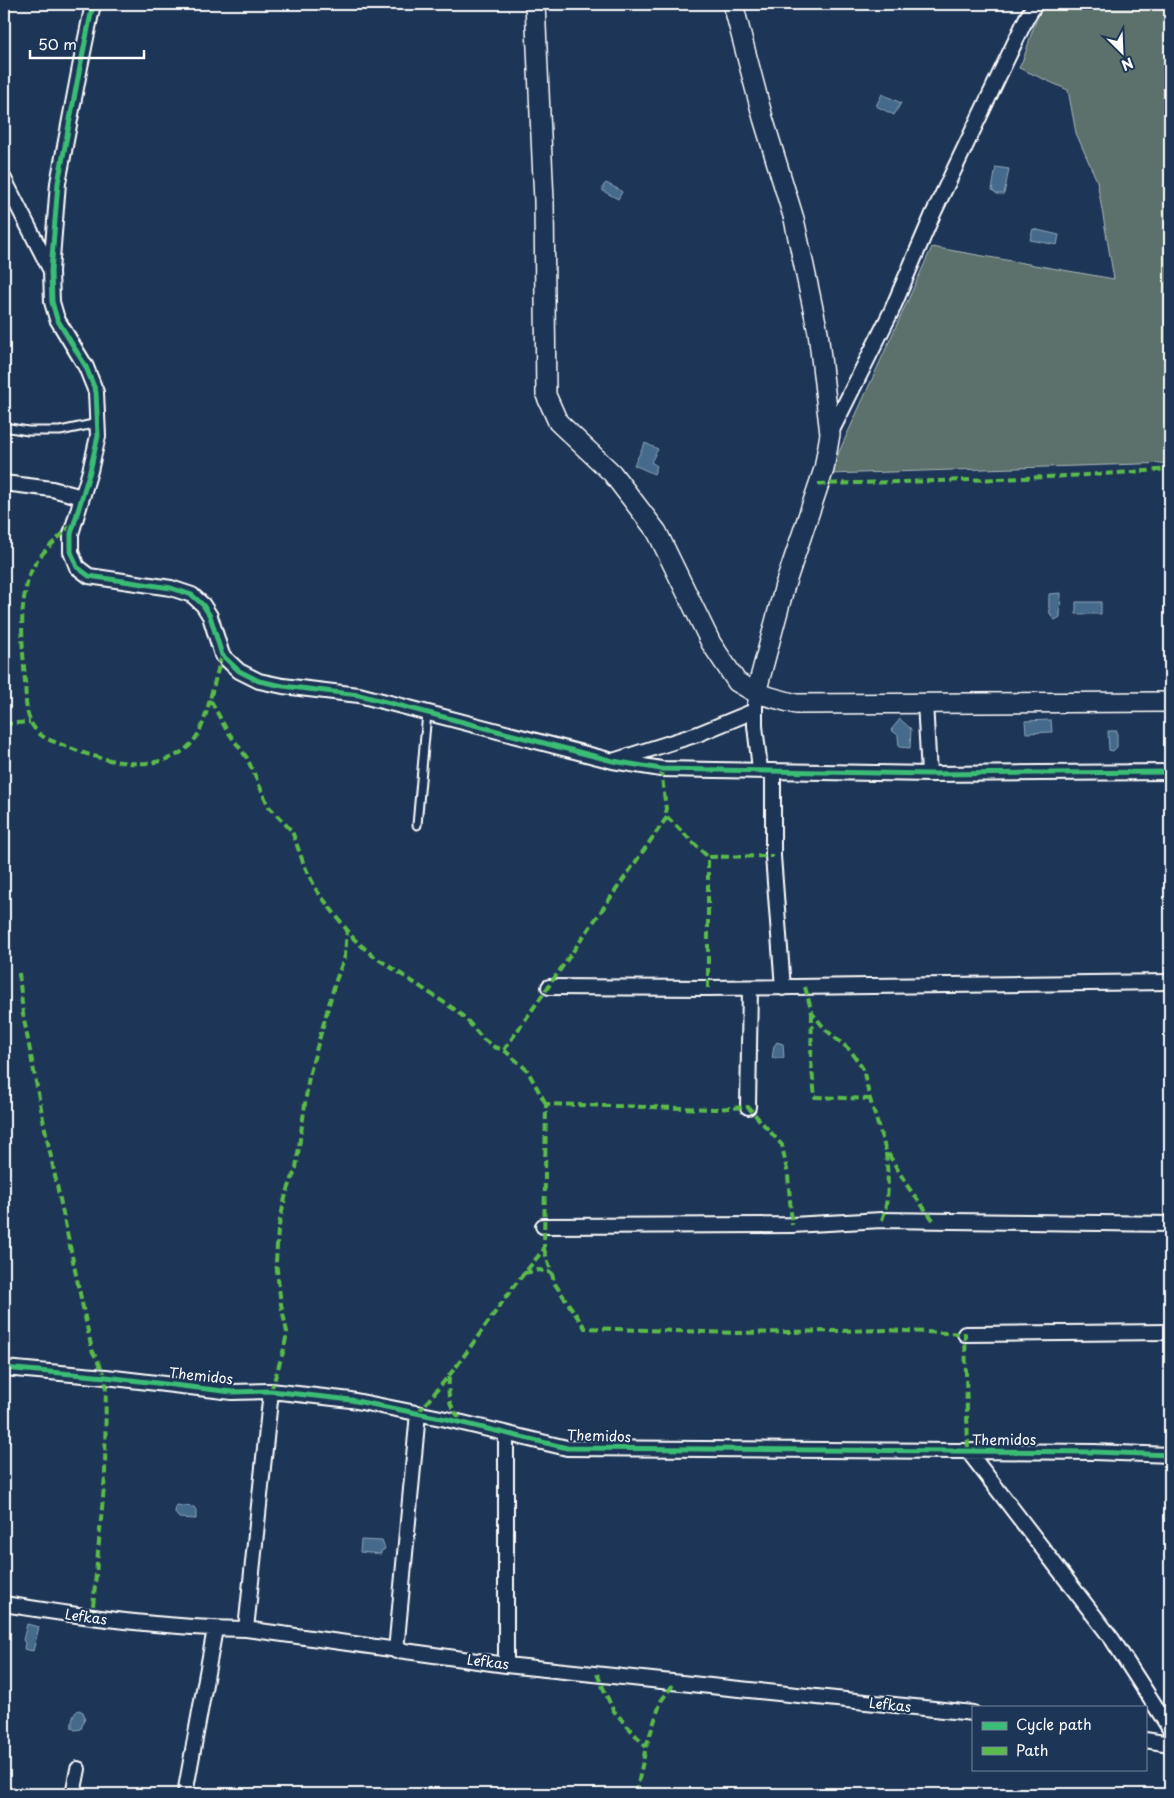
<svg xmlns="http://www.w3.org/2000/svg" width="1174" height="1798" viewBox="0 0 1174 1798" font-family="'Playpen Sans',sans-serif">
<rect width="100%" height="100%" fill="#1d3557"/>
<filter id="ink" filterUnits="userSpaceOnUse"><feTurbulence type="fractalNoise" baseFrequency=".02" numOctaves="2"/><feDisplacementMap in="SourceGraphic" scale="10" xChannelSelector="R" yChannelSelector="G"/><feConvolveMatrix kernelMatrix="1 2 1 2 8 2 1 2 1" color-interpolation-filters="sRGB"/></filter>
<g filter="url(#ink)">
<path fill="#5b716c" stroke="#adb8b6" d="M1046,4H1170V463L829,474L932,247L1114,279L1097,181L1076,133L1068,90L1019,68C1030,48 1031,21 1046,4Z"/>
<path fill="#446b8c" stroke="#8fa6ba" d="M882,94L901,103L894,115L876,106Z
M996,167L1009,169L1004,194H997L992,190Z
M606,183L620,190L622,192L618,199L603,191V186Z
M1033,229L1059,235L1057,245L1030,240Z
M645,443L658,449L651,462L657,466L654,474L634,465Z
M1061,593L1060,617L1055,620C1047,615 1049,603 1049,594Z
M1076,602H1101V614H1076Z
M900,719L911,729L910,748L899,747L898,735L891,730Z
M1051,720L1052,732L1026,733L1025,721Z
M1108,731H1117V747L1113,751L1109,750Z
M777,1042L783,1044L784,1058H772L774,1046Z
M176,1505L194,1507L196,1510V1519L179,1518L175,1513Z
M361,1540L382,1541L385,1549L381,1551V1554L360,1552Z
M27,1624L39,1627L33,1651L24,1649L25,1643L23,1640Z
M79,1710L83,1712L85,1717L81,1729L75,1730L72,1728C71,1723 73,1712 79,1710Z"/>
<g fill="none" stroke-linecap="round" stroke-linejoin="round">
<defs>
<path id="lane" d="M4,427L28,431H60L98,423
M417,825L427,713"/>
<path id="street" d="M93,4L80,67L58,183L51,271L52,302L57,319L86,367L96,392L98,436L90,471L71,534V552L77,567L89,576L171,588L192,595L203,605L210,616L222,655L239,671L259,681L283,686L359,695L613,761L661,769L929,774L1170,772
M4,179L51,271
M830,434L891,312L933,214L1026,19L1035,4
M4,483L52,489L82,497
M925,702L929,774
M755,703V726L760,769
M616,760L698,734L754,711
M773,771V856L783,988
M549,987L708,988L1170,982
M748,1107L750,988
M543,1226L792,1225L882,1220L1170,1224
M965,1334L1170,1332
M4,1368L106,1377L232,1392L271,1391L351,1400L446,1419L567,1448L1094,1452L1170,1455
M968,1451L1112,1639L1170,1729
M4,1604C85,1617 164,1628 246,1629L506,1665L973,1713
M246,1629L271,1391
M396,1651L418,1413
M506,1665V1434
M1145,1740L1170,1744
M73,1794L78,1769
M185,1794L215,1629"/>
<path id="secondary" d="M535,4L544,201L546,395L558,422L612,473L657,532L711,643L737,682L756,693
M733,4L763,118L794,219L818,332L830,434L824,469L785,585L756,693L796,704L1170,702"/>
</defs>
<use href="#lane" stroke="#fff" stroke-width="11"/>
<use href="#street" stroke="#fff" stroke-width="18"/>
<use href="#secondary" stroke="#fff" stroke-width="22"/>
<use href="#lane" stroke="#1d3557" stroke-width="7"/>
<use href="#street" stroke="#1d3557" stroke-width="14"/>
<use href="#secondary" stroke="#1d3557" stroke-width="19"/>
<path stroke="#5cbc4b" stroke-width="4" stroke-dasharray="8 4" stroke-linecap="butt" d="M818,484C936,481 1053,479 1170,469
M72,525C56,541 36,555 29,577C18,610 23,649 25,682C26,695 25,708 30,720C31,725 37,732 41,735C47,740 58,743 65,746C102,761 159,777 191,744C202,732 206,714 210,699
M222,655L210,699L226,729L247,758L269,807L292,831L304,865L317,891L354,939L372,955L454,1009L466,1019L483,1039L494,1047L504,1050L527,1070L546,1104
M4,724L30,722
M661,769L667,817L708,857
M19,973L23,1014L44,1124L92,1350L106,1377L105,1476L92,1618
M805,987L812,1013L826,1030L851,1051L863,1069L870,1099L885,1148L908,1187L934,1221
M708,988V857L773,856
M812,1013L811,1061L815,1097L870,1099
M504,1050L667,817
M882,1220C890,1198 888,1176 886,1153
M544,1249L555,1284L585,1328L737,1333L886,1330L965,1334L968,1451
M524,1273L539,1270L552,1273
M449,1377C448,1400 448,1405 463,1422
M271,1391L284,1349L287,1332L281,1304L276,1262L278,1230L285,1198L296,1168L309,1076L335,983L345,956L347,930
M418,1413L456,1367L514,1286L544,1249L546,1104L715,1109L748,1107L782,1145L788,1175L792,1225
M597,1674L613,1710L646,1747
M636,1794L646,1747L661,1701L675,1682"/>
<defs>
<path id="cycleway" d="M93,4L80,67L58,183L51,271L52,302L57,319L86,367L96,392L98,436L90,471L71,534V552L77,567L89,576L171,588L192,595L203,605L210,616L222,655L239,671L259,681L283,686L359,695L613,761L661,769L929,774L1170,772
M4,1368L106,1377L232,1392L271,1391L351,1400L446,1419L567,1448L1094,1452L1170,1455"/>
</defs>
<use href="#cycleway" stroke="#1d3557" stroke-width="8"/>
<use href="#cycleway" stroke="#3abd76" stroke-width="5"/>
</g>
</g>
<g text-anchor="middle" stroke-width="4.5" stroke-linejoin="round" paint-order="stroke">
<g font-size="14" fill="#fff" stroke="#1d3557">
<text transform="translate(201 1376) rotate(6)" y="5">Themidos</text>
<text transform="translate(599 1436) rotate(2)" y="5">Themidos</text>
<text x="1004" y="1445">Themidos</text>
<text transform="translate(86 1617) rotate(8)" y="5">Lefkas</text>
<text transform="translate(488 1662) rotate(7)" y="5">Lefkas</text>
<text transform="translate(890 1705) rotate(6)" y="5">Lefkas</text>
</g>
</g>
<rect width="1174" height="1798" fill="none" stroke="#1d3557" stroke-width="20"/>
<rect x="10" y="10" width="1154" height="1778" fill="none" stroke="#fff" stroke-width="2" filter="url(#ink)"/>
<rect x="972" y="1706" width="175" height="65" fill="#1d3557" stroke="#77869a"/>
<rect x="982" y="1722" width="25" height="8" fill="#3abd76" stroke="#77869a"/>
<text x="1016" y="1730" font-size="15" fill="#ffffff">Cycle path</text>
<rect x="982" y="1747" width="25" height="8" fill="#5cbc4b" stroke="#77869a"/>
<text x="1016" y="1756" font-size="15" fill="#ffffff">Path</text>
<g transform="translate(1122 52) rotate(156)" stroke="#1d3557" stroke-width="4" paint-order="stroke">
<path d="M0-4L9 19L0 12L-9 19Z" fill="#ffffff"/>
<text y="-8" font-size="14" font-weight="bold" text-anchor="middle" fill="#ffffff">N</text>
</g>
<path d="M30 50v8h114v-8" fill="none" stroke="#ffffff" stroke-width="2.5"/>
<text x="38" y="50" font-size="15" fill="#ffffff" stroke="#1d3557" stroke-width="4" paint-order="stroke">50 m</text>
</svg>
